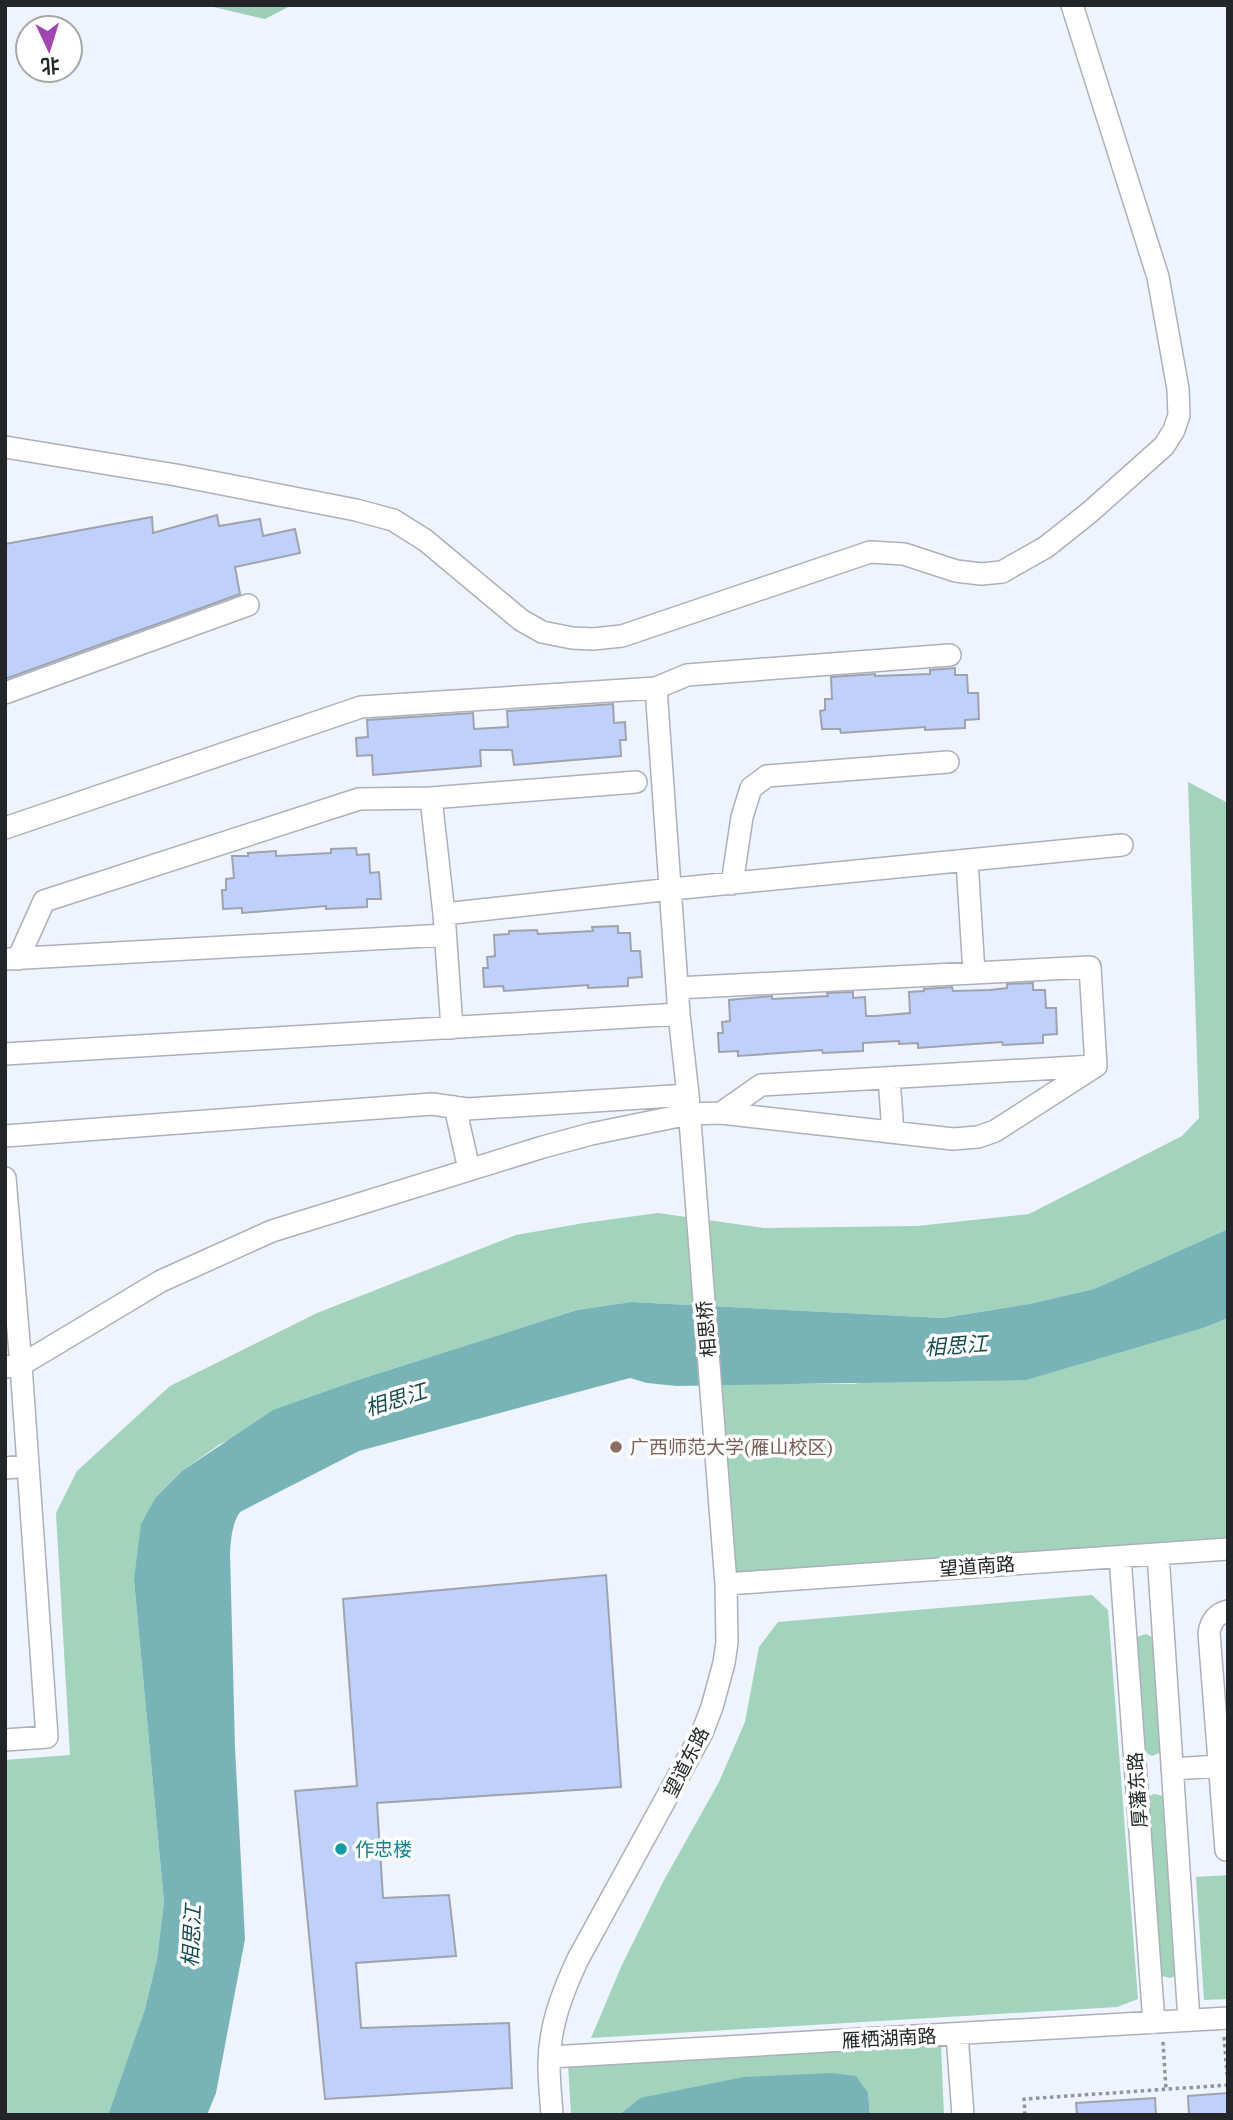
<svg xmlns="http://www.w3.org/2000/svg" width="1233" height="2120" viewBox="0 0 1233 2120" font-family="'PT Serif','Noto Sans SC',serif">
<rect width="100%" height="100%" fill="#eff3fd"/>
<path fill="#a2d3bc" d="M1188,782L1228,803V1229L1094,1289L1029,1304L943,1318L631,1302L577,1310L364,1378L220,1444L182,1471L156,1497L134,1580L164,1902L157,1959L145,2009L108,2115H5V1760L70,1755L56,1513L77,1471L170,1386L317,1313L516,1235L584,1223L658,1213L764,1228L917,1226L1029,1214L1182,1136L1199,1118Z
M1228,1318V1549L726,1584L711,1384H853L1206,1327Z
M1092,1595L1108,1610L1138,1999L1117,2007L591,2038L621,1967L663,1882L719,1782L745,1722L759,1647L778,1622Z
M1146,1634L1155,1639L1162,1752L1152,1756L1142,1751L1135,1641L1137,1637Z
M1154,1794L1164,1796L1178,1975L1170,1978L1162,1976L1160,1970L1147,1802L1149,1796Z
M1228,1875V1999L1204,2000L1196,1877Z
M941,2045L944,2115H870L868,2093L640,2098L619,2115H571L568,2063Z"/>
<path fill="#9dcfb8" d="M205,5H292L265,19Z"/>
<path fill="#78b4b7" d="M1228,1229V1318L1206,1327L1026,1380L677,1386L647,1383L630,1378L359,1451L240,1512C232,1524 231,1538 230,1552L235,1748L245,1939L216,2093L207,2115H108L145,2009L157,1959L164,1902L134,1580L141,1524L156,1497L182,1471L273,1410L364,1378L577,1310L631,1302L943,1318L1029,1304L1094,1289Z
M831,2073L856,2076L868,2093L870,2115H619L640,2098L744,2077Z"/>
<path fill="#bfd1fb" stroke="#9fa3ac" stroke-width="2" d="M217,515L219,526L260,519L263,536L295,529L300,553L235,567L240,594L5,679V544L152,517L153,533Z
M955,668V675H967L968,693H978L979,719L965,720V728L925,730V727L841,733L840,729H822L820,711L825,710V699H832L831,677L875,674V676L930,674V670Z
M613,704L614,723L625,722L626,740H620L621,756L514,765L512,750H480L481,766L373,775L372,755L357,756L356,738L368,737L367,720L473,713L474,729L508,727L507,711Z
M356,848L357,855L369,854L370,873L379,872L381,899H367V907L326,909V906L242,913V908L223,909L222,890H226V879L234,878L232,856H248V853L276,851V856L331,853V849Z
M618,926V933H630L631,951H640L642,977L628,978V986L588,988V985L504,991L503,986L484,987L483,968H488L487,957L495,956L494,935L509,934V931L537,930L538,934L593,931L592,927Z
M1033,983V990H1045L1046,1008H1056L1057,1034L1043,1035V1043L1003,1045L1002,1042L918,1048V1043L899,1044V1041L863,1043V1051L823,1053L822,1050L738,1056V1051L719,1052L718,1033H723L722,1022L730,1021L729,1000L772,996V999L810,997L828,996L827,993L853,992V998L865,997L866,1016H875L910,1013L909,992L924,991V989L952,987L953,991L990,990L1007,988V984Z
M606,1575L621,1787L377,1803L383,1898L449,1895L456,1956L356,1963L361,2028L509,2023L512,2088L325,2099L295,1791L357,1786L343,1599Z
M1228,2093V2115H1189L1188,2096Z
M1155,2098L1156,2115H1077L1076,2103Z"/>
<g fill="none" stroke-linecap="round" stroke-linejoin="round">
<defs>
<path id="minor" d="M5,447L176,475L356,510L393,520L425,540L521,620L542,632L572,638L593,639L622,636L870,552L904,554L956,571L981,574L1002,572L1046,547L1090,512L1164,446L1174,430L1179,415L1178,389L1158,277L1072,5
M5,693L248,605
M5,828L361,707L656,688L687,675L950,655
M967,861L974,973
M732,884L742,817L751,788L767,776L948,762
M444,914L672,889L1122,845
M7,959L445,935
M18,959L44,901L359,799L431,798
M452,1028L444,914L431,798L636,782
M5,1054L679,1014
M889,1078L893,1132
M455,1107L469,1169
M721,1113L761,1085L1094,1066
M5,1136L432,1104L467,1109L688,1095
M5,1178L21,1365L47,1737L5,1740
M5,1367L21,1365L161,1281L272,1231L543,1147L591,1134L689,1114L721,1113L953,1139L978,1137L995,1131L1096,1066L1090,967L677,988
M5,1468L27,1466
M1158,1554L1189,2020
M1120,1557L1154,2023
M726,1584L1228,1549
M1228,1611C1216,1614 1211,1621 1209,1633L1226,1850H1228
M1172,1769L1220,1766
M957,2034L963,2115
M550,2057L1228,2018
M552,2115C551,2098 549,2082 549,2065C549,2027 562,1993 578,1959L702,1733L712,1707L724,1663L727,1642L726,1584L688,1095L679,1014L656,688"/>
</defs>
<use href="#minor" stroke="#acb0ba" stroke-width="24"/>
<path stroke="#92959c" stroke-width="3.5" stroke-dasharray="3.5 3.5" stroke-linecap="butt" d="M1224,2037L1228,2085
M1163,2042L1166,2089
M1025,2115L1024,2099L1228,2085"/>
<use href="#minor" stroke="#fff" stroke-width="21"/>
</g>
<circle fill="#8d6e63" stroke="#fff" stroke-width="2.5" cx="616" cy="1447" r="7"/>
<circle fill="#0f9aa8" stroke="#fff" stroke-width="2.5" cx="341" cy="1849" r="7"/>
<g text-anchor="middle" stroke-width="7" stroke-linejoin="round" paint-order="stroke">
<g font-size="19" fill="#242529" stroke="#fff">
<text transform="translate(706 1329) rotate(-95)" y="7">相思桥</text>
<text transform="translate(977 1566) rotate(-4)" y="7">望道南路</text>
<text transform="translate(686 1762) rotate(-63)" y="7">望道东路</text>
<text transform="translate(1137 1790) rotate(-94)" y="7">厚藩东路</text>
<text transform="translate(889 2038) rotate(-3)" y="7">雁栖湖南路</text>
</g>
<g font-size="19" fill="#785e54" stroke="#fff" text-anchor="start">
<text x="630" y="1454">广西师范大学(雁山校区)</text>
</g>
<g font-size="19" fill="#0d838f" stroke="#fff" text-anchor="start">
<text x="355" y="1856">作忠楼</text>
</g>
<g font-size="21" font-style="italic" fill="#164c4f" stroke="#fff">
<text transform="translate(956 1346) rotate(-4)" y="7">相思江</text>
<text transform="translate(396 1400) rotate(-17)" y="7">相思江</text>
<text transform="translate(192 1936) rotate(-87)" y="7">相思江</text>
</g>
</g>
<rect width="1233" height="2120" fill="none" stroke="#242529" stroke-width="14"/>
<g transform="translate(49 49) rotate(176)"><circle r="33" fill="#ffffff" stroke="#a7a8a9" stroke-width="2"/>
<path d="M0-5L12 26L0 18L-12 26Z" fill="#a146b0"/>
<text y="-10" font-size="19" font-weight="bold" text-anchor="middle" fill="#242529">北</text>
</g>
</svg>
